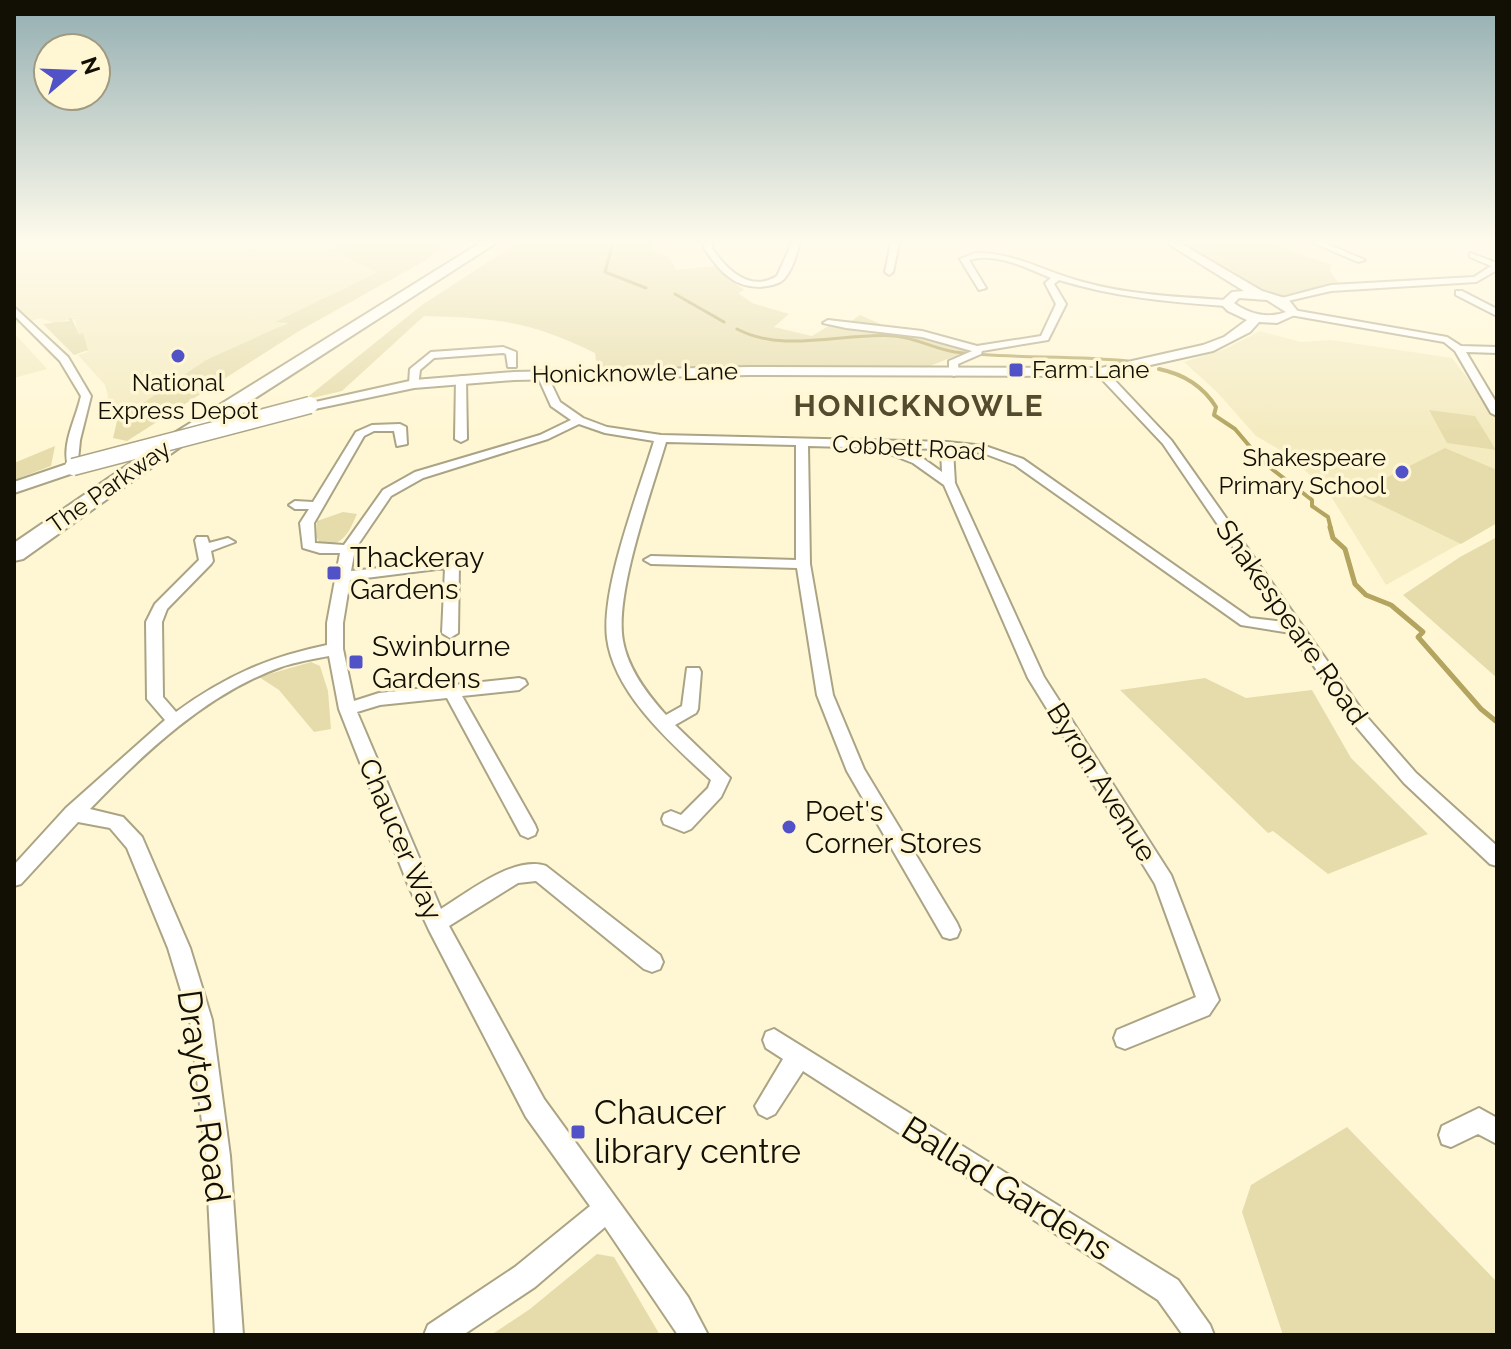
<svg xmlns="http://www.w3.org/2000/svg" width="1511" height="1349" viewBox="0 0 1511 1349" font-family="Raleway,sans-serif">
<rect width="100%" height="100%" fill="#fff7d4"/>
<path fill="#f4ebc1" d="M14,243H332L337,254L352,251L379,272L342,289L260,338L206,360L130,415L106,411L108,396L105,385L78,355L87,352L83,333L79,334L74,317L56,324L41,318L14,325Z
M1260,331L1301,342L1331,340L1452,358L1497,417V523L1386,585L1327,490L1285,453L1256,436L1217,392L1184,362L1225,349Z
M14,333L47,369L14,378Z"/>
<path fill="#e6dcab" d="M332,243H450L426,260L299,331L127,441L113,438L117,421L206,360L288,323L275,322L378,272L337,253Z
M517,243H663L653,244V250L669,257L676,270L714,266L744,290L738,293L752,303L789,314L774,327L812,336L835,322L846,325L860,315L894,330L970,350L925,368L597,367L595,353C530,321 496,318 424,316L342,391L304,400L422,305Z
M1179,243H1272L1332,265L1330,271L1340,285L1282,295L1253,290Z
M68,318H76L72,319L79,334L83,333L88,350L74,355L43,324L69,321Z
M1429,410L1475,416L1496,450L1447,443Z
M55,446L51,466L14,480V463Z
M1445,448L1497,470V523L1461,544L1356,493Z
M343,512L357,514C349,532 343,548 320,543L316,537L317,521Z
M1497,537V678L1403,595L1460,557Z
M311,662L320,666L328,691L331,729L314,732L279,690L259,677Z
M1205,678L1246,698L1312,690L1351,758L1428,834L1328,874L1273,831L1268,833L1120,690Z
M1347,1127L1497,1282V1335H1283L1242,1212L1251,1185Z
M597,1254L614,1257L660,1335H491L530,1309Z"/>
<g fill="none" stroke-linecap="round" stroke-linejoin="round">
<path stroke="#b3a45f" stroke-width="3" d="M613,243L605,272L646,288
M675,294L724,322
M737,329C784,354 844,332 895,336C916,338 935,349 955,352C1011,359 1071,355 1128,361"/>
<path stroke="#b3a45f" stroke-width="4" d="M1159,369C1183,374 1203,386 1216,407L1214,415L1235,429L1263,462L1312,500V506L1328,517L1331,529"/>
<path stroke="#b3a45f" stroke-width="5" d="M1330,527L1333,538L1345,549L1355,584L1366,595L1391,605L1423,632L1418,637L1481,709L1497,722"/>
<defs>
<path id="minor" d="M705,243H713L712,248C726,269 750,293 777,276L792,243H800C796,255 793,269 784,279C778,285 768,286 760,287C732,287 718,269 704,248Z
M891,243H899L893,272L889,275L885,272Z
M1314,243H1325L1365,260L1358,262Z
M975,253C1014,252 1047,273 1083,282C1130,295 1178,297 1226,300L1231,303L1226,306C1169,302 1114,297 1059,280L1054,284L1066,304L1048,340L982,351L981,354L958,364L959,373L954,376L949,373V361L972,351L922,337L846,328L823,323L828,320L922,331L977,346L1041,336L1056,304L1045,283L1051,278C1026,268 997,252 969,260L986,288L979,290L960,259Z
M1470,253L1497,263V270L1476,282L1331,291L1279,303L1274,300L1331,285L1474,277L1491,266L1470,257Z
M1456,291H1462L1497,309V316L1456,295Z
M14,307L68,357L91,396L80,440L77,470H69C60,445 76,420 81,396L60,361L14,315Z
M1293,310L1447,337L1461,346L1497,347V353L1466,352L1497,404V416L1491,413L1455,351L1444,342L1290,315V311Z
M503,347L516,352V367H508L506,354L503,353L434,358L420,370L418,386L409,384L410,369L431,352Z
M1097,370H1105L1171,440L1366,716L1416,773L1497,846V866L1490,864L1404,783L1354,724L1291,633L1241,625L1015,465L983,453L953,450L955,483L1044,677L1171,875L1219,1000L1209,1015L1125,1049L1117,1046L1114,1038L1117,1030L1196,997L1155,884L1028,678L944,485L913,463L885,452L884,448L808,446L810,564L833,695L864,769L957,923L960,930L957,937L950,939L943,937L847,771L817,695L797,568L651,564L644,560L651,556L796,560V445L666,442C652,490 614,594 623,641C628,669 647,694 666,715L682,706L687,668H699L701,672L698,709L696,713L675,725L730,778L721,797L691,829L684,832L664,824L662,819L664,814L671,811L681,815L708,788L711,780C672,744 614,694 607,638C601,587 639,491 654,441L605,433L579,424L548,439L423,478L391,496L355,549L351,571L457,560L459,563L458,633L450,638L442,633L445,568L350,580L343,623V649L354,701L379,693L519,678L525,680L527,684L519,690L462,696L535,825L537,830L535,835L528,838L521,835L447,698L380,705L357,712L441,909C467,893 514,855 546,866L660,955L663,962L660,969L652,972L644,969L536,881L518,883L449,926L544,1099L688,1297L708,1335H678L605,1227L535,1287L463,1335H424L428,1325L515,1267L590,1206L526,1117L429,930L409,887L339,709L329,656C313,659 296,662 281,667C206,694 144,753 90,809L123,817L142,837L190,948L212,1020L230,1156L243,1335H215L206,1156L190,1020L168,948L127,848L110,828L78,822L21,884L14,886V865L66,808L165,720L147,699L146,622L155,604L199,560L195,540L197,537H207L209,543L228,538L235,542L211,551L213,561L211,564L167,609L162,622L163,697L176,712C225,676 269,657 327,645V623L340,553H320L303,548L300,523L309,509H295L289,505L295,501L313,502L356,432L372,425L400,424L406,427L407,444L397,446L394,431H374L364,436L314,523L315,543L344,545L383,490L415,472L540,435L571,420L551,406L538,377L543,374L548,377L560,402L583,418L607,427L661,435L947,442L985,446L1023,459L1250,618L1284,622L1163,444L1097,374ZM897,448L941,449L942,472L921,457Z
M461,376L466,379L467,439L461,442L455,439L456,379Z
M774,1029L1178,1280L1210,1325L1214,1335H1183L1158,1300L803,1071L775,1114L767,1118L759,1114L755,1106L783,1059L766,1048L763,1040L766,1032Z
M1479,1108L1497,1118V1144L1478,1134L1451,1147L1442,1144L1439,1135L1442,1126Z"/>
<path id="tertiary" d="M1167,243H1180L1262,291L1288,299L1299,313L1277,323L1259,322L1250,332L1213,351L1101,376L749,375L514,380L414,388L310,410L302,405L414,380L514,372L749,367L1101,368L1203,345L1224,337L1247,320L1228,311L1220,303L1232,292L1244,291ZM1239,298L1267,300L1286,312C1268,319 1249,314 1234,303Z
M73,462L81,467L79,471L14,493V482Z"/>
<path id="trunk" d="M480,243H496L190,440L23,559L14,561V543L176,432Z"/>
</defs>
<use href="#minor" stroke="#aba484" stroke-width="4"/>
<use href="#tertiary" stroke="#aba484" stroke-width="4"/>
<use href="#trunk" stroke="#aba484" stroke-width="4"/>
<use href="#minor" fill="#fff" fill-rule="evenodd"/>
<use href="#tertiary" fill="#fff" fill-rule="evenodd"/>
<use href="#trunk" fill="#fff" fill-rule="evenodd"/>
<defs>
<path id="tertiary-bridge" d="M73,467L310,405"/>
</defs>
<use href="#tertiary-bridge" stroke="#aba484" stroke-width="19" stroke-linecap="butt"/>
<use href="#tertiary-bridge" stroke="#fff" stroke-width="16"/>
</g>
<linearGradient id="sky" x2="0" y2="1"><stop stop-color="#93aeb1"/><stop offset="0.56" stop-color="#fffbec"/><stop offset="1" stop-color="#fffbec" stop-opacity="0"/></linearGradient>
<rect width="1511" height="432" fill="url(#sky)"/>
<g fill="#5151c8" stroke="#fff7d4" stroke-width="3">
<circle cx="178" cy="356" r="8"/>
<rect x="1008" y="362" width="16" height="16" rx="4"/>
<circle cx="1402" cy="472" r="8"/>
<rect x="326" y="565" width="16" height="16" rx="4"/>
<rect x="348" y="654" width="16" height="16" rx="4"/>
<circle cx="789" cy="827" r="8"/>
<rect x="570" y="1124" width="16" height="16" rx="4"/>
</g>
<g text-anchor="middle" stroke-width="7" stroke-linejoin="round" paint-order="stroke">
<g font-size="24" fill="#120f04" stroke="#fff7d4" text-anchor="start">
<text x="1032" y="378">Farm Lane</text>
<text x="178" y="391" text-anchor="middle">National<tspan x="178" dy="28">Express Depot</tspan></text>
<text x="1386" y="466" text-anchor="end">Shakespeare<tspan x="1386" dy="28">Primary School</tspan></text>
</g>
<g font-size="24" fill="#120f04" stroke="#fff7d4">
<text transform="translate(635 373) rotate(-1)" y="8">Honicknowle Lane</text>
<text transform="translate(909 448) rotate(3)" y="8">Cobbett Road</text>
<text transform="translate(109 487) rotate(-35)" y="8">The Parkway</text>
</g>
<g font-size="28" fill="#120f04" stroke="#fff7d4" text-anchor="start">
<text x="350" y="567">Thackeray<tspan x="350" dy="32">Gardens</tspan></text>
<text x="372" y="656">Swinburne<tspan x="372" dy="32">Gardens</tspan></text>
<text x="805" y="821">Poet's<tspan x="805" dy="32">Corner Stores</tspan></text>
</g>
<g font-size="28" fill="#120f04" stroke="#fff7d4">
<text transform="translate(1292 622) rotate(55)" y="10">Shakespeare Road</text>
<text transform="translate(1102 782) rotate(58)" y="10">Byron Avenue</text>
<text transform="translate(401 839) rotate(67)" y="10">Chaucer Way</text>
</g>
<g font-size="30" font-weight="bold" letter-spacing="2" fill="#524b2e" stroke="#fff7d4">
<text x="919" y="416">HONICKNOWLE</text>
</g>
<g font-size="34" fill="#120f04" stroke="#fff7d4">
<text transform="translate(204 1096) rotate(82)" y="12">Drayton Road</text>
<text transform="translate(1007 1188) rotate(32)" y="12">Ballad Gardens</text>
</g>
<g font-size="34" fill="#120f04" stroke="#fff7d4" text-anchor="start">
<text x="594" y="1124">Chaucer<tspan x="594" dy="39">library centre</tspan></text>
</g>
</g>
<rect width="1511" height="1349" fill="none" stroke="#120f04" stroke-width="32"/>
<g transform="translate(72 72) rotate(71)"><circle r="38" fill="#fff7d4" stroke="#a09a81" stroke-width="2"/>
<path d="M0-6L14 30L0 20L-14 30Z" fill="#5151c8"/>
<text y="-12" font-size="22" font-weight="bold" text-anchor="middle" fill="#120f04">N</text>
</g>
</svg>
